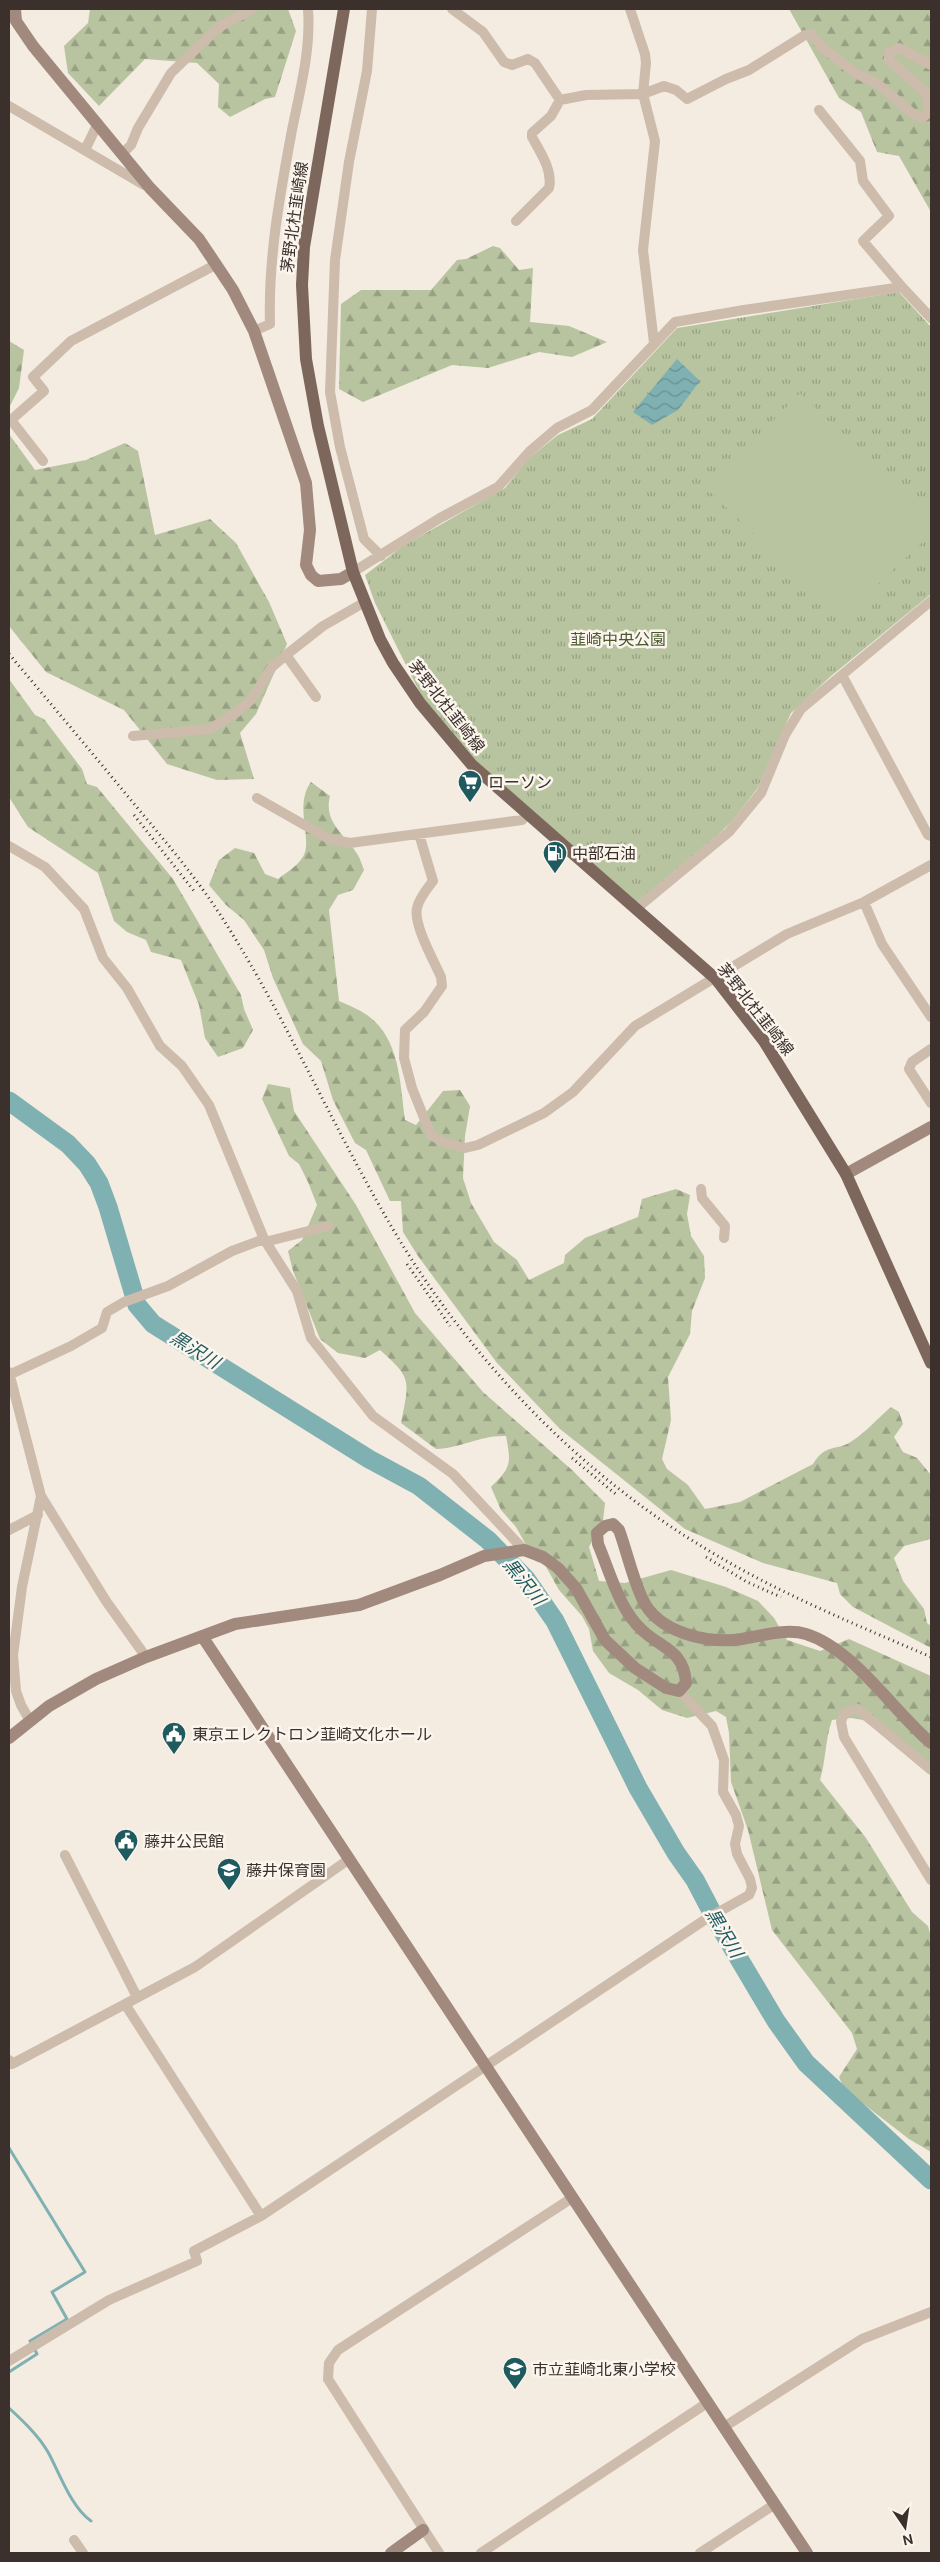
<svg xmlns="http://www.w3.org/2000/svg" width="940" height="2562" viewBox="0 0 940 2562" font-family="'DM Sans','Noto Sans JP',sans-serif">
<defs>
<pattern id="grass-tufts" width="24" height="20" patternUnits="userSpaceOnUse" patternTransform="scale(1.25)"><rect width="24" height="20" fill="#b8c4a0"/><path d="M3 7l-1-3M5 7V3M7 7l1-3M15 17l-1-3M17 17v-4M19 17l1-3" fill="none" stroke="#97a083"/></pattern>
<pattern id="forest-firs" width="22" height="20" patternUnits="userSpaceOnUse" patternTransform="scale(1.25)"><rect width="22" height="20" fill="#b8c4a0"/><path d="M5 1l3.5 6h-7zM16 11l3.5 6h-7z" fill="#97a083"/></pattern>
<pattern id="water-waves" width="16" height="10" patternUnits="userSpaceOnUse" patternTransform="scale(1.25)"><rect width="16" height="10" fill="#7fb0b2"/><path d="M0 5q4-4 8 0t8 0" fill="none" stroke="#699091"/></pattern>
</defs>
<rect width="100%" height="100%" fill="#f4ebe1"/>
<path fill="url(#grass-tufts)" d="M899,292L931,327V594L830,677L791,713L757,789L732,821L718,835L636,903L479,767L424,701L375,603L365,575L403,546L505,488L529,458L558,435L592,419L677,328Z"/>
<path fill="url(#forest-firs)" d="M90,9H288L296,31L275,97L265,99L230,117L218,107L219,84L197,63L145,59L99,106L68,73L64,46L88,23Z
M789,9H931V212L899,156L877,152L861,112L839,98Z
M493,246L500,248L519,270L533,268L530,322L569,326L607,342L572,357L539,352L488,368L452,365L363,402L339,389L341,304L361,290H431L457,260L466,259Z
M9,341L24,350L19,388L9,408Z
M9,434L35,470L86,460L125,443L138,451L155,535L210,519L236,543L269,602L287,644L256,714L240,733L254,779L217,780L167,764L124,710L46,672L9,626Z
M9,679L35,715L44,719L82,769L87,784L97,787L173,879L241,995L244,1009L253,1030L243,1048L218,1057L205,1038L199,1005L181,960L151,952L146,940L127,932L114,921L98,873L28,827L9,797Z
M311,782L330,796C323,823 346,835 358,855C360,859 362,865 364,870L353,890L338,895L329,910L339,1001C348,1005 358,1009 367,1015C400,1038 400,1083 405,1120L416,1125L443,1091L460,1090L470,1106L465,1136L463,1178L471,1203L494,1242L517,1260L529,1280L564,1263L565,1255L585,1238L638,1217L642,1199L676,1189L690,1195L687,1214L691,1236L704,1256L705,1278L692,1311L690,1334L668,1377L671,1420L662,1459L667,1469L688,1485L705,1509L740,1502L813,1464C826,1442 837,1452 852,1441C866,1432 878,1418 891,1407L899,1412L903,1424L894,1437L903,1452L917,1458L931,1475V1539L904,1546L894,1558L903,1581L924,1609L927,1623L931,1626V1648L853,1607L840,1594L837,1583L763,1563L685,1529L560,1429L497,1363L418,1256L403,1232L401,1201H390L366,1150L355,1143L333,1100L321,1061L303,1044L273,978L264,950L244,920L226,905L209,885L219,860L235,848L254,853L265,874L278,879C287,872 299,865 304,855C312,838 294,805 311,782Z
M268,1084L290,1088L294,1111L356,1205L415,1313L483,1392L572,1470L605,1503L603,1521L589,1547L599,1581L625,1583L671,1570L726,1587L758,1601L774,1618L787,1640L820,1651L849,1639L931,1676V1763L918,1762L863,1720L851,1718L832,1720C825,1740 826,1760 820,1780L866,1838L912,1912L928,1926L931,1937V2152L909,2139L844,2089L839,2077L857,2049L852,2033L772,1930L748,1830L731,1782L729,1733L726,1717L716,1711L687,1718L662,1710L638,1690L609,1673L593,1651L589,1629L582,1616L559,1590L545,1565L535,1561L516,1527L501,1510L491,1487C512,1467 511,1463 506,1436C480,1435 462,1448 436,1449L401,1423C409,1381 413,1379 380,1350L365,1358L338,1353L320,1339L293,1271L288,1251L302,1240L317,1205L308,1182L299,1164L289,1156L262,1099Z"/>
<path fill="#b8c4a0" d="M800,393L931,523V534L842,618L707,489Z"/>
<path fill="url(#water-waves)" d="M677,359L700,381L678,410L652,425L633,412Z"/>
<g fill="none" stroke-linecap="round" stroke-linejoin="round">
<path stroke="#7fb0b2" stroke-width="3" d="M9,2148L85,2272L52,2292L67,2319L30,2341L37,2354L9,2372
M9,2408C23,2421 38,2435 48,2452C60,2474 71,2507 91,2521"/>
<path stroke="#7fb0b2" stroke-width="19" d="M9,1101L68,1144L87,1164L99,1183L108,1207L137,1305L153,1324L369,1459L419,1486L488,1540L526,1579L555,1621L638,1788L676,1853L695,1880L716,1920L776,2021L806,2063L931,2180"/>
<path stroke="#cdbbac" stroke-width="10" d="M372,9L367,71L349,162L335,260L330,392L340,447L364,539L381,556
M452,9L483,32L504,62L512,65L528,59L535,63L560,100L586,95L643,94L664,86L676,90L687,99L726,79L749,70L805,35L811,34L821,46L855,73L878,84L913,114L922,118L929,112L926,93L889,60V53L899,48L931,65
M630,9L645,54L646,63L643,94L655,141L643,250L654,343
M9,106L144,185
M819,110L860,161L863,181L889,216L863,241L902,287
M85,150L98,123
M123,153L131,145L138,128L171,73L219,27L252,9
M516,221L549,188C553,170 540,152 532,137V133L551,116L560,100
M254,331L270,324C268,258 280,194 292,130C300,90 311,50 308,9
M43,461L11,420L44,391L33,377L71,341L217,264
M353,572L440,518L498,487L530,451L557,428L592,410L675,322L744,310L902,287L931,318
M286,655L316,697
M842,675L928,835L931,836
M133,736L210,729L237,712L251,700L272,667L286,655L323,626L365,602
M257,798L329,839L350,843L522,820L527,814
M419,834L433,881C427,889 419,898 417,908C413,924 434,961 441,977L442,986L424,1012L405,1030L404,1058L412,1088L431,1135L443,1142L465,1148L478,1145L544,1113L573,1092L635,1026L787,934L864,902L931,865
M9,846L45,867L84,909L103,958L127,988L160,1046L182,1066L209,1105L264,1239L297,1291L311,1338L373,1416L453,1474L524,1550
M864,902L882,944L931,1017
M636,909L729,832L761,793L785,735L801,709L931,601
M931,1049L912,1062L909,1069L931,1103
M701,1189L702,1198L725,1226L724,1238
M265,1242L328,1226
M9,1372L41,1496L22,1587L13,1655L16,1691L21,1705L30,1721
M9,1375L71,1346L102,1328L107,1312L124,1302L168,1286L232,1251L264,1239
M41,1496L106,1601L146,1657
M9,1530L38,1515
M65,1855L137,1997
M931,1880L844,1737L841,1722L844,1713L858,1709L931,1770
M125,2004L261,2216L706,1919L749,1895L752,1888L750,1879L737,1854L735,1844L739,1826L736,1815L723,1792L724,1760L717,1740L712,1726L679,1691
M9,2060L12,2064L195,1967L348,1860
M9,2361L109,2300L197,2261L194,2251L261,2216
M724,2427L862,2339L931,2312
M74,2540L83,2553
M439,2553L328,2379L329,2363L338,2350L572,2198
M481,2553L707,2403
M700,2553L775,2504"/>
<path stroke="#a18a7d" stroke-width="12" d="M15,9L16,21L33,46L150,188L199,239L233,290L254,331L306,483L310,530L306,565L311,575L318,581L341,579L353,572
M846,1174L931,1127
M202,1636L807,2553
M9,1738L49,1706L96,1679L146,1657L235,1624L359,1605L440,1575L484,1556L524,1550L543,1557L558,1568L576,1588L605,1640L635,1668L666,1688L679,1691L686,1683C684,1650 662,1649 642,1630C619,1609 610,1572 598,1544L597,1533L605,1526L613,1524L619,1530C627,1552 632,1576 642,1598C657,1633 708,1644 742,1639C761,1636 786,1628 806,1634C854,1649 893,1711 931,1743
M391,2553L423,2530"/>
<path stroke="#7d675c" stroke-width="12" d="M344,9L304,247L302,285L306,359L318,426L353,572L380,639L393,663L420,703L472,765L716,979L764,1041L846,1174L931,1363"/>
<path stroke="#3b302b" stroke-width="3" stroke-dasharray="1 4" stroke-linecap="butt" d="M9,654C51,704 93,754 135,805C165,841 195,876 221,916C288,1020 336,1135 400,1241C474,1362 577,1470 698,1544C771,1590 852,1623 931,1657
M134,815L194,891
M407,1264L450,1326
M572,1458L618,1496
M706,1557L747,1582L781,1597"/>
</g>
<defs>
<symbol id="supermarket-pin" viewBox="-11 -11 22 30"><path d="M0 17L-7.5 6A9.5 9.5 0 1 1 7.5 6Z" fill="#1f5a5e" stroke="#fbf5ee"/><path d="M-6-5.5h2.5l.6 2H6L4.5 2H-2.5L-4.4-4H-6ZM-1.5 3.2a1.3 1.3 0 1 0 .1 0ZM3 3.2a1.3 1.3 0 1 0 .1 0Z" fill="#fff"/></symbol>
<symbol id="fuel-pin" viewBox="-11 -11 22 30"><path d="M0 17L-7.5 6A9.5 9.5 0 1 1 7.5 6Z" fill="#1f5a5e" stroke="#fbf5ee"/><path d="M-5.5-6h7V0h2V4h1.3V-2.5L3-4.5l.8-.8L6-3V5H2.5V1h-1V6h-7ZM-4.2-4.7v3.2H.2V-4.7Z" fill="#fff"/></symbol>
<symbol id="civic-pin" viewBox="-11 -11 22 30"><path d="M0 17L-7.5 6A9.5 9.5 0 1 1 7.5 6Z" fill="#1f5a5e" stroke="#fbf5ee"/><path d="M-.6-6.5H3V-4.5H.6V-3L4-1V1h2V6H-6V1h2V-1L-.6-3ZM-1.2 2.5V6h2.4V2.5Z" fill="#fff"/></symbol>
<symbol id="school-pin" viewBox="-11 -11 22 30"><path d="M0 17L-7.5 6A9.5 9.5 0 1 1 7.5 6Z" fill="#1f5a5e" stroke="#fbf5ee"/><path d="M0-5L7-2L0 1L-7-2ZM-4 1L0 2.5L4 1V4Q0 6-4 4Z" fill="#fff"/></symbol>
</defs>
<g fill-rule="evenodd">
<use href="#supermarket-pin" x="456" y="768" width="28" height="38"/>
<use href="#fuel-pin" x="541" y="839" width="28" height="38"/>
<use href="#civic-pin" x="160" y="1720" width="28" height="38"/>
<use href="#civic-pin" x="112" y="1827" width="28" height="38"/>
<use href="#school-pin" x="215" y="1856" width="28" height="38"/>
<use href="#school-pin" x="501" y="2355" width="28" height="38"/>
</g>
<g text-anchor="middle" stroke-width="5" stroke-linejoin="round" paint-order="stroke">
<g font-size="16" fill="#3b302b" stroke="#fbf5ee">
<text transform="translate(294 217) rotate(-82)" y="6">茅野北杜韮崎線</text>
<text transform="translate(447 706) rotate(52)" y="6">茅野北杜韮崎線</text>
<text transform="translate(756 1009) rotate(52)" y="6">茅野北杜韮崎線</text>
</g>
<g font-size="16" fill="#4a5a2e" stroke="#fbf5ee">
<text x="618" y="645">韮崎中央公園</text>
</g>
<g font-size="16" fill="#3b302b" stroke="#fbf5ee" text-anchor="start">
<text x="488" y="788">ローソン</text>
<text x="572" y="859">中部石油</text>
<text x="192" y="1740">東京エレクトロン韮崎文化ホール</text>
<text x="144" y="1847">藤井公民館</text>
<text x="246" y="1876">藤井保育園</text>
<text x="532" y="2375">市立韮崎北東小学校</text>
</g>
<g font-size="18" font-style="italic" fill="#1f5a5e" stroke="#fbf5ee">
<text transform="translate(195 1350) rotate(32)" y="6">黒沢川</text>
<text transform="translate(524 1582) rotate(51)" y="6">黒沢川</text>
<text transform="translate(724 1933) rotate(59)" y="6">黒沢川</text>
</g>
</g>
<rect width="940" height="2562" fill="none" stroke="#3b302b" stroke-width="20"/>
<g transform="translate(905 2527) rotate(167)" stroke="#fbf5ee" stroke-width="4" paint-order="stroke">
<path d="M0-4L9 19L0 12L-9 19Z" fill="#3b302b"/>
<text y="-8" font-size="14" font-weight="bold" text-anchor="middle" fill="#3b302b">N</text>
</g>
</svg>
